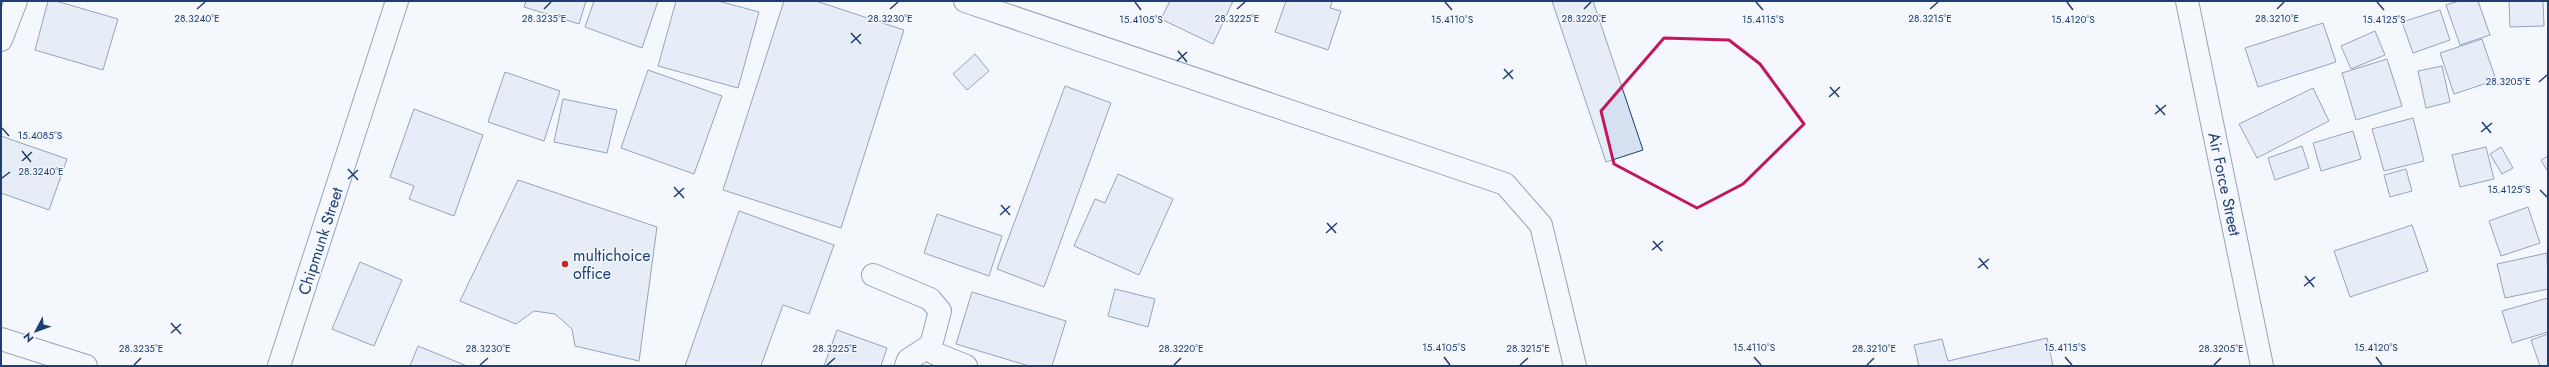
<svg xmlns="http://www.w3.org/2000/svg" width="2549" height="367" viewBox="0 0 2549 367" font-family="Jost,sans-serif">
<rect width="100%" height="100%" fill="#f4f7fb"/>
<path fill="#d5e0f0" stroke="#1d3f73" d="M48,1H56L118,19L103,70L35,50Z
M526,1H586L579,24L524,7Z
M594,1H658L642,48L585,27Z
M676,1H718L759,12L738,88L658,66Z
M784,1H816L904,30L841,228L723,190Z
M1170,1H1233L1213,44L1161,19Z
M1286,1H1332L1330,8L1341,11L1328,50L1275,32Z
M1552,1H1593L1643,150L1606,162Z
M2459,1H2478L2490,35L2460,45L2446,5Z
M2509,1H2543L2544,26L2510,27Z
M2440,10L2450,40L2413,53L2402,22Z
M2323,23L2336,62L2258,87L2245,48Z
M2375,31L2385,55L2351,69L2341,46Z
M2482,39L2496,80L2454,94L2440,53Z
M975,54L989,71L967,90L953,74Z
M2387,59L2402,106L2356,120L2342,73Z
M2442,66L2450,102L2426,108L2418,71Z
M648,70L722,96L694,174L621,148Z
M505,72L560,91L544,141L488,122Z
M1065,86L1111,103L1044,287L997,269Z
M2313,88L2329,121L2257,158L2239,124Z
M563,99L617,110L607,153L554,142Z
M414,109L483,135L454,216L409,199L414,186L390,177Z
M2413,118L2424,161L2384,171L2372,129Z
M2353,131L2361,159L2321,171L2313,143Z
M1,136L67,159L49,210L1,193Z
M2302,146L2309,168L2275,180L2268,158Z
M2486,147L2494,179L2460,187L2452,155Z
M2501,147L2513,168L2502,174L2490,154Z
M2548,156V172L2541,160Z
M2406,169L2412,191L2390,197L2384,175Z
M1118,174L1173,199L1139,275L1074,246L1095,199L1105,203Z
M518,180L657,227L639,361L575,346L572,329L555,314L534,311L516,324L460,301Z
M2528,207L2540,243L2501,256L2489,221Z
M739,211L834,245L809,314L783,305L761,366H685Z
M937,214L1002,236L989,276L924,253Z
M2412,225L2428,271L2350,297L2334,251Z
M2547,253L2548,289L2505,298L2497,264Z
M360,262L402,280L374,346L332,329Z
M1115,289L1155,299L1148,327L1108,316Z
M972,292L1066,321L1052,366H1029L956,344Z
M2548,298V332L2512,343L2502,311Z
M837,330L887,348L881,366H824Z
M2548,334V366H2540L2531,340Z
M2047,338L2053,366H1919L1914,345L1942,339L1948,361Z
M418,346L467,366H410Z"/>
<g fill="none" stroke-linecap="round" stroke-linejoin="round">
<defs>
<path id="minor" d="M965,1L1505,184L1541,225L1575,366
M2187,1L2262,366
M1,40L16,1
M873,275L930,299L940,311L931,345L934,353L966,366
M279,366L397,1
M906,366L908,360L931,345"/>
<path id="major" d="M1,339L86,366"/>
</defs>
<use href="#minor" stroke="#1d3f73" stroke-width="24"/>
<use href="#major" stroke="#1d3f73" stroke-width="24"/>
<use href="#minor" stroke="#f4f7fb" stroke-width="22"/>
<use href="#major" stroke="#f4f7fb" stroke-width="22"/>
</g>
<path d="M0 0H2549V367H0ZM1664,38L1729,40L1760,64L1804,124L1743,184L1697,208L1614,164L1601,111Z" fill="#f4f7fb" fill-opacity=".55" fill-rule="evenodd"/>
<path fill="none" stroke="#c2185b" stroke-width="3" stroke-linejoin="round" d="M1664,38L1729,40L1760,64L1804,124L1743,184L1697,208L1614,164L1601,111Z"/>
<path fill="none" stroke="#1d3f73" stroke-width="1.5" d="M1135,2L1141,10M1445,2L1452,10M1756,2L1763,10M2067,2L2073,10M2377,2L2384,10M197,9L205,2M544,9L551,2M890,9L898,2M1237,9L1245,2M1584,9L1591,2M1930,9L1938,2M2277,9L2284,2M851,33L861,44M851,43L861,34M1178,51L1187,62M1177,61L1187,52M1504,69L1513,79M1503,79L1513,70M2539,82L2547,75M1830,87L1839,97M1829,97L1840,87M2156,105L2165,115M2155,114L2166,105M2482,122L2491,133M2,128L9,136M2481,132L2492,123M22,151L31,162M22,161L32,152M348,169L358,180M2,178L10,172M348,179L358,170M674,187L684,198M2540,190L2547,197M674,197L684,188M1001,205L1010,215M1000,215L1010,206M1327,223L1336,233M1326,233L1337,223M1653,241L1662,251M1652,250L1663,241M1979,258L1988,269M1978,268L1989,259M2305,276L2314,287M2304,286L2315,277M171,323L181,334M171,333L181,324M1444,357L1450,365M1754,357L1761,365M2065,357L2072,365M2376,357L2382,365M134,365L141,358M480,365L488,358M827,365L835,358M1174,365L1181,358M1520,365L1528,358M1867,365L1874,358M2214,365L2221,358"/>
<circle fill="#c62828" stroke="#f4f7fb" stroke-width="1.5" cx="565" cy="264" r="4"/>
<g text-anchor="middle" stroke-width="3" stroke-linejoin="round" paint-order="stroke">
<g font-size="16" fill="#1d3f73" stroke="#f4f7fb">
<text transform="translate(2225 184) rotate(78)" y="6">Air Force Street</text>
<text transform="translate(320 241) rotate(-72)" y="6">Chipmunk Street</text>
</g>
<g font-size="16" fill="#1d3f73" stroke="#f4f7fb" text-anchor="start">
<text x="573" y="261">multichoice<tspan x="573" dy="18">office</tspan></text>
</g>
</g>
<g font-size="10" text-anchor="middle" fill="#1d3f73" stroke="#f4f7fb" stroke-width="3" stroke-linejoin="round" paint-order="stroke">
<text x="197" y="22">28.3240°E</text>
<text x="544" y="22">28.3235°E</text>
<text x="890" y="22">28.3230°E</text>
<text x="1237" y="22">28.3225°E</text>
<text x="1584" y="22">28.3220°E</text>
<text x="1930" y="22">28.3215°E</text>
<text x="2277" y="22">28.3210°E</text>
<text x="2384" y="23">15.4125°S</text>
<text x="1141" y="23">15.4105°S</text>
<text x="1763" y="23">15.4115°S</text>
<text x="1452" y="23">15.4110°S</text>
<text x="2073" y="23">15.4120°S</text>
<text x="2508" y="85">28.3205°E</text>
<text x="40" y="139">15.4085°S</text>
<text x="41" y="175">28.3240°E</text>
<text x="2509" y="193">15.4125°S</text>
<text x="1444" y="351">15.4105°S</text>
<text x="1754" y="351">15.4110°S</text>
<text x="2065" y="351">15.4115°S</text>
<text x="2376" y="351">15.4120°S</text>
<text x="141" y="352">28.3235°E</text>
<text x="488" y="352">28.3230°E</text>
<text x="835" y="352">28.3225°E</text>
<text x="1181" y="352">28.3220°E</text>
<text x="1528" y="352">28.3215°E</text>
<text x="1874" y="352">28.3210°E</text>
<text x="2221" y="352">28.3205°E</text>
</g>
<rect width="2549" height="367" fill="none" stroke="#1d3f73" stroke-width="4"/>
<g transform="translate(36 331) rotate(229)" stroke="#f4f7fb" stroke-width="3" paint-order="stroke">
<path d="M0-3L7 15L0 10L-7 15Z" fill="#1d3f73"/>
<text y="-6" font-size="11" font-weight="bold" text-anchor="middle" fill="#1d3f73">N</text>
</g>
</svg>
